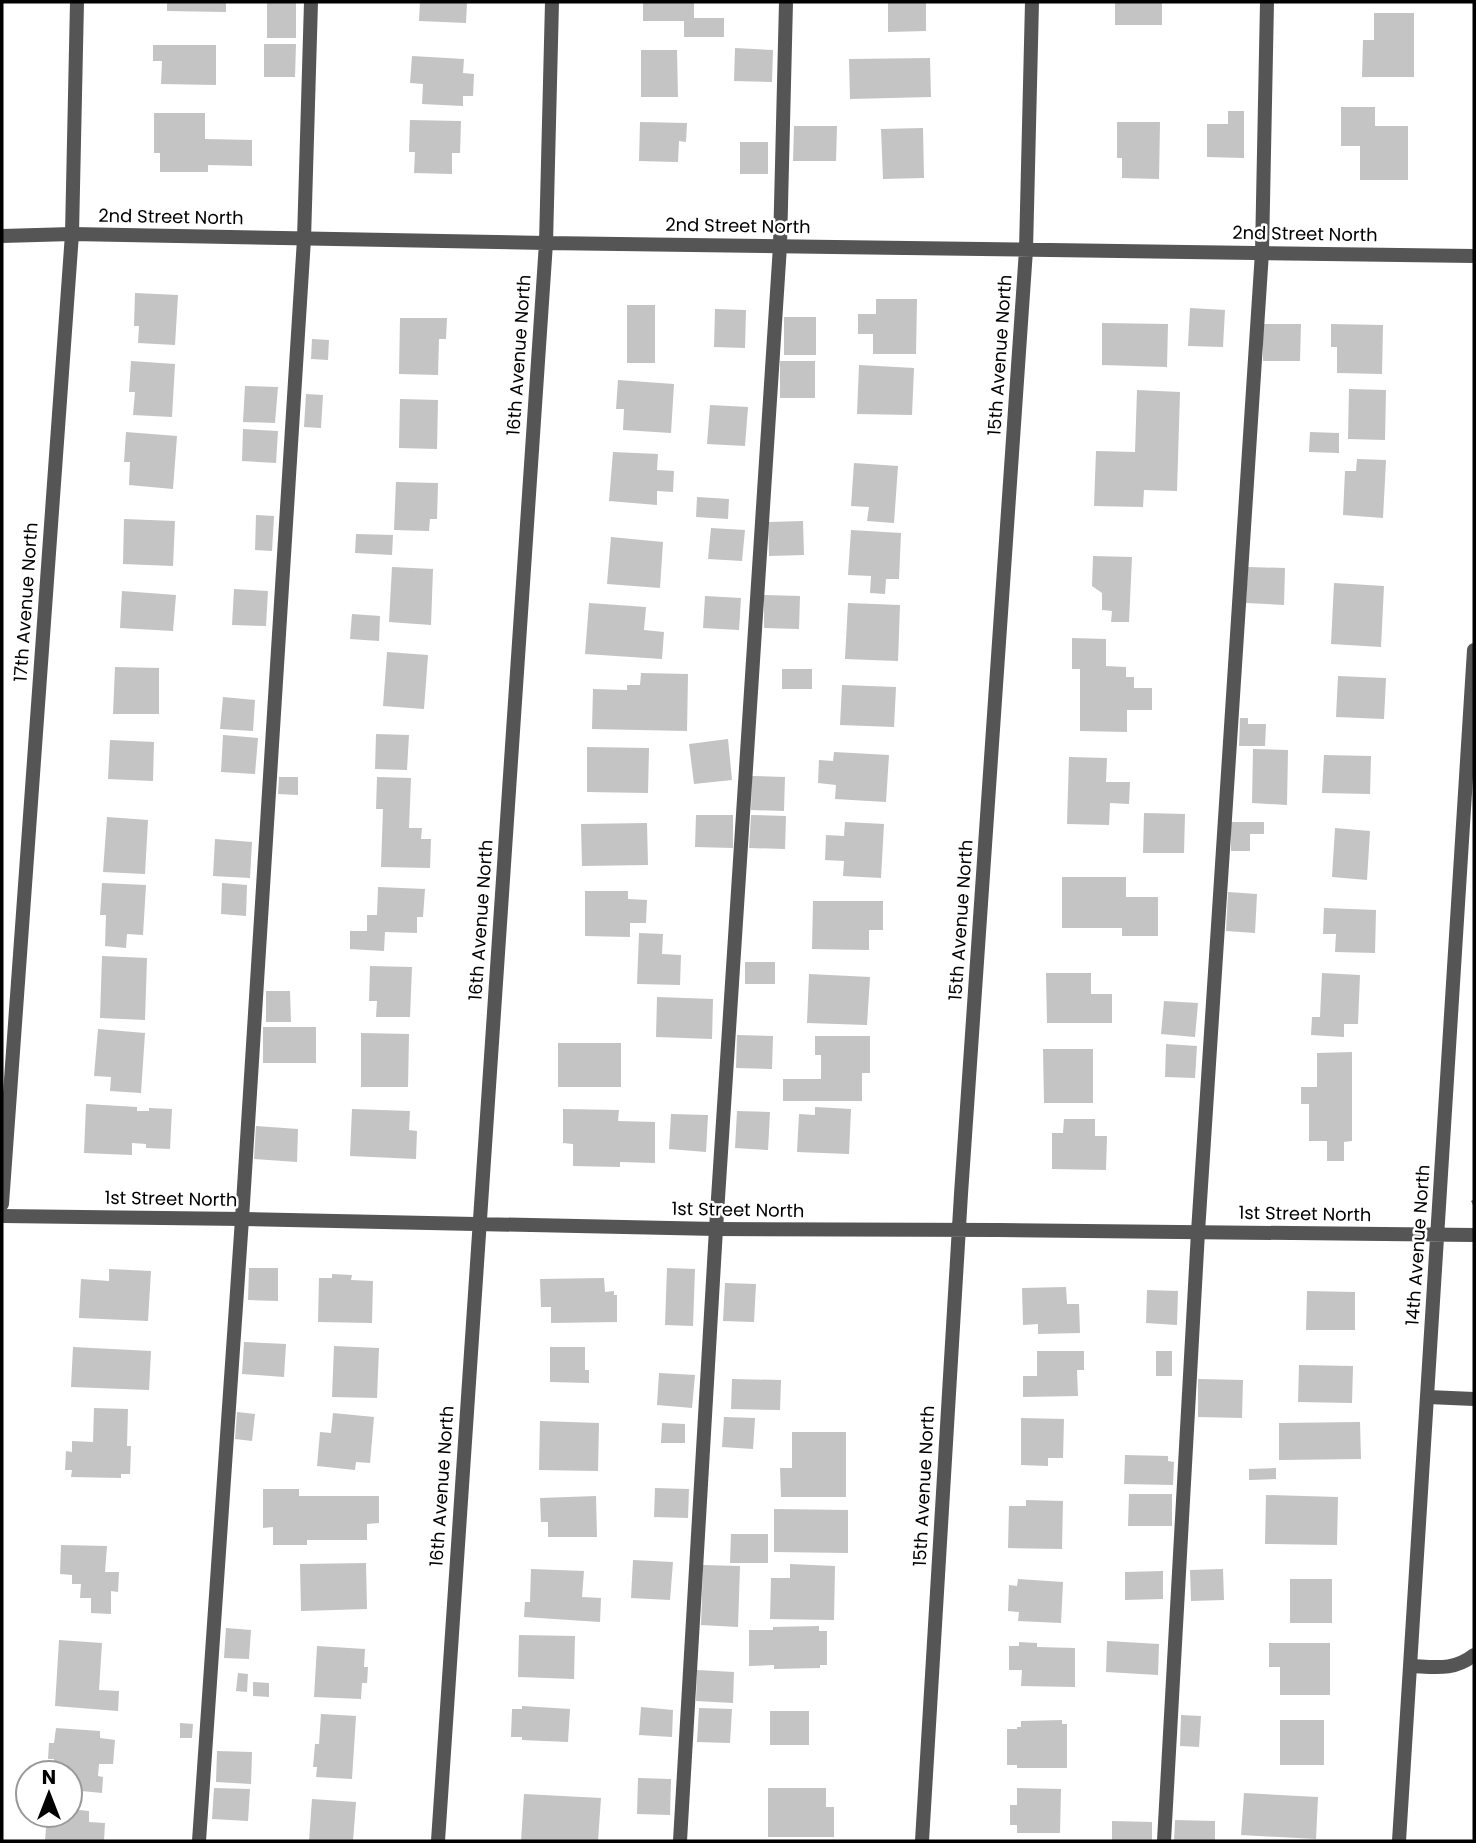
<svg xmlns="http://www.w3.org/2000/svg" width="1476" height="1843" viewBox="0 0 1476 1843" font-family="Poppins,sans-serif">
<rect width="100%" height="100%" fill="#fff"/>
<path fill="#c4c4c4" d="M167,2H226V12L167,11Z
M267,2H296V38H267Z
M420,2H467L466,23L419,21Z
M643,2H694V18H724V37H684V21H643Z
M888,2H926V31L888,32Z
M1115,2H1162V25H1115Z
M1374,13H1414V77H1362L1363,40H1374Z
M264,44H296L295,77H264Z
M153,45H216V85L161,84L162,61H153Z
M735,48L773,50L772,82L734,81Z
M641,50H677L678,97H641Z
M412,56L464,59L463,73L474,74L473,96H463V106L422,104L423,84L410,83Z
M930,58L931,97L850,99L849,59Z
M1341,107H1375V126H1408V180H1360V146H1341Z
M1228,111H1244V158L1207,157V124H1228Z
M154,113H205V139L252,140V166L208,165V172H160V153H154Z
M410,120L461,121L460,153H452V174L414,173L415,152H409Z
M640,122L687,123L686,142L679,141L678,162L639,161Z
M1117,122H1160L1159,179L1122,178V158H1117Z
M794,126H837L836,161H793Z
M923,128L924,178L883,179L881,129Z
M740,142H768V174H740Z
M135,293L178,295L175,345L138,343L139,326H134Z
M876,299H917L916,354H873V334H858V314H876Z
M627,305H655V363H627Z
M1190,308L1225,310L1223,347L1188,346Z
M715,309L746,310L745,348L714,347Z
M784,317H816V355H784Z
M400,318H447L446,339H439L438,375L399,374Z
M1102,323L1168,324L1167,367L1102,365Z
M1263,324H1301L1300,361H1263Z
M1331,324L1383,325L1382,374L1337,373V347H1331Z
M312,339L329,340L328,360L311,359Z
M131,361L175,364L172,417L133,415L135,392H129Z
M780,361H815V398H780Z
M859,365L914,368L912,415L857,414Z
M618,380L674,384L671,433L623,430L624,409H616Z
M245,386L278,387L275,423L243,422Z
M1349,389L1386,390L1385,440L1348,439Z
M1137,390L1180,392L1177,491L1144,490L1143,507L1094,506L1096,451L1135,452Z
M306,394L323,395L321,428L304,427Z
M400,399L438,400L437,449L399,448Z
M710,405L748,407L745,446L707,444Z
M243,429L278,431L276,463L242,461Z
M126,432L177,436L173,489L129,485L130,462H124Z
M1310,432L1339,433V453L1309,452Z
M613,452L658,454L657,470L674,471L673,492L657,491V505L609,501Z
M1357,459L1386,460L1383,518L1343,515L1345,471H1356Z
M854,463L898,466L894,523L867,521L869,507L851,506Z
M396,482L438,483L437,519H430L429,531L394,530Z
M697,497L729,499L728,519L696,517Z
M256,515L274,516L272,551L255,550Z
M124,519L175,521L173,566L123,564Z
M803,521L804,555L769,556L768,522Z
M711,528L745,530L742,561L708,559Z
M851,530L901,533L899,579H886L885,594L870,593L871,576L848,575Z
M356,534L393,535L392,555L355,553Z
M611,537L663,542L660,588L607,584Z
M1093,556L1132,557L1129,622H1111L1112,611L1102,610V593L1092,586Z
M392,567L433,569L431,625L389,622Z
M1248,567L1285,568L1284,605L1246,603Z
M1334,583L1384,586L1381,647L1331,644Z
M234,589L268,591L266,626L232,625Z
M122,591L176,595L173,631L120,628Z
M764,595L800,596L799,629L764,628Z
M705,596L741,598L739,630L703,628Z
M589,603L646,607L644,630L664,632L662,659L585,654Z
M848,603L900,605L898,661L845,659Z
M352,614L380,616L379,641L350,639Z
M1072,638L1106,639V666L1126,667V677H1134V688H1152V710H1127V732L1080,731V669H1072Z
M387,652L428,655L424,709L383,706Z
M115,667L159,668V714H113Z
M782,669H812V689H782Z
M641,673L688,674L687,731L592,729L593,689L627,690V685H640Z
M1338,676L1386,678L1384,719L1336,717Z
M842,685L896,687L894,727L840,725Z
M223,697L255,700L253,731L220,729Z
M1240,718H1248V724H1266L1265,746H1239Z
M376,734L409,735L407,770L375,769Z
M223,735L258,738L255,774L221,772Z
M728,739L732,780L694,784L689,744Z
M110,740L154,742L153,781L108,779Z
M587,747L649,748L648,793L587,792Z
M1253,749L1288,750L1287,805L1252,803Z
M834,752L889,755L886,802L835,799L836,785L818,783L819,760L833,761Z
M1324,755L1371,756L1370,794L1322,793Z
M1069,757L1107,758L1106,782H1130L1129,804L1110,803L1109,825L1067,824Z
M752,776L785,777L784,811L751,810Z
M279,777H298V795L278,794Z
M377,777L411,778L409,828H422L421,839H431L430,868L381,867L383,809H376Z
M1144,813L1185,814L1184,853H1143Z
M696,815H733V848L695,847Z
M751,815L786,816L785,849L749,848Z
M107,817L148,820L145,874L103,872Z
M845,822L884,824L881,878L843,876L844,861L825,860L826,835L844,836Z
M1231,822H1264V834H1250V851H1231Z
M647,823L648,865L582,866L581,824Z
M1335,828L1370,831L1367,880L1332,877Z
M215,839L252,842L250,878L213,876Z
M1062,877H1126V897H1158V936H1122V928H1062Z
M102,883L146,885L143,935L127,934L126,948L105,946L106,915H100Z
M222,883L247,885L246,916L221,914Z
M378,887L425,889L423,917H417V933L385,932L384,951L350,949V931H367V915H377Z
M585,891H628V899L647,900L646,923H630V937L585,936Z
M1228,892L1257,894L1255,933L1226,931Z
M813,901H883V930H869V950L812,949Z
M1324,908L1376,910L1375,953L1335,952L1336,934H1323Z
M639,933L663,934L662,954L681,955L680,985L637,984Z
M102,956L147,958L145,1020L100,1018Z
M745,962H775V984H745Z
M370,966L412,967L410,1017H376L377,1001H369Z
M1046,973H1091V994H1112V1023H1047Z
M1322,973L1360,975L1358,1024H1344V1037L1311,1035L1312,1017H1320Z
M809,974L870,977L867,1025L807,1023Z
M266,991H290L291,1022H266Z
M657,997L713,999L712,1039L656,1037Z
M1164,1001L1198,1003L1195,1037L1161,1034Z
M263,1027H316V1063H263Z
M98,1029L145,1033L141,1093L110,1091L111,1077L94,1076Z
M361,1033L409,1034L408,1087H361Z
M737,1035L773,1036L772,1069L736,1068Z
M815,1036H870V1073H862V1101H783V1079H821V1055H815Z
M558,1043H621V1087H558Z
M1166,1044L1197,1046L1195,1078L1165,1077Z
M1043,1049H1093V1103H1044Z
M1352,1052V1141L1344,1142V1161H1327V1141H1309V1104H1301V1087H1317V1053Z
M86,1104L137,1107V1111H149V1108L172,1109L170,1149L146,1148V1144L132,1143V1155L84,1153Z
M815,1107L851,1109L849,1154L797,1152L799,1114L815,1115Z
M352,1109L410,1111L409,1130L417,1131L416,1159L350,1156Z
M563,1109L619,1110L618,1121L655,1122V1163L620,1162V1167L573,1166V1144L563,1143Z
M737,1111L770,1112L768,1150L735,1148Z
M671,1114L708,1115L706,1152L669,1149Z
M1064,1119H1095V1136H1107L1106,1170L1052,1169V1133H1063Z
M256,1126L298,1129L297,1162L254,1159Z
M249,1268H278V1301L248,1300Z
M667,1268L695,1269L693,1326L665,1325Z
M109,1269L151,1271L148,1321L79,1318L81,1279L109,1281Z
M332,1274L352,1275L351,1280L373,1281L372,1323L318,1322L319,1278H332Z
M604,1278L605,1292L614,1291V1295H617V1322L551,1323V1307H541L540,1279Z
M725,1283L756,1284L754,1322L723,1321Z
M1066,1287L1067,1304H1079L1080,1333L1038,1334V1324L1023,1325L1022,1288Z
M1147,1290L1178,1291L1177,1325L1146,1323Z
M1307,1291L1355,1292V1330H1306Z
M244,1342L286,1344L284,1377L242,1374Z
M334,1346L379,1348L377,1398L332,1397Z
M73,1347L151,1351L149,1390L71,1387Z
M550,1347H585V1370H589V1383L550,1382Z
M1037,1351H1084V1370H1077L1078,1396L1023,1397V1376H1037Z
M1156,1351H1172V1376H1156Z
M1299,1365L1353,1366L1352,1403L1298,1402Z
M659,1373L695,1375L692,1408L657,1405Z
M732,1379L781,1380L780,1410L731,1409Z
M1198,1379L1243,1380L1242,1418L1198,1417Z
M94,1408L128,1409L127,1446H131L130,1474H121V1478L71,1477L72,1470H65L66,1451L72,1452V1441L93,1442Z
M237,1412L255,1414L252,1441L235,1439Z
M333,1413L374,1417L370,1463L356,1462L355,1470L317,1466L320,1432L331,1433Z
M724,1417L755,1418L753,1449L722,1447Z
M1021,1418L1064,1419L1063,1458H1048V1466L1021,1465Z
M540,1421L599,1423L598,1471L539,1470Z
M1360,1422L1361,1459L1279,1460V1423Z
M662,1423L685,1424V1443H661Z
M792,1432H846V1497H781L780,1468H792Z
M1125,1455L1168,1456V1461L1174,1462L1173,1485L1124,1484Z
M1276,1468V1479L1249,1480V1469Z
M655,1488L689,1489L688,1518L654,1517Z
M263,1489H299V1496H379V1523L367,1524V1540H307V1545H273V1527L263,1528Z
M1129,1494H1172V1526H1128Z
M1266,1495L1338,1497L1337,1545L1265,1544Z
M596,1496L597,1537H548V1522H541L540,1498Z
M1026,1500L1063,1501L1062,1549L1008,1548L1009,1506H1026Z
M774,1509L848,1510V1553L774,1552Z
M731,1534H768V1563H730Z
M61,1545L107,1546L105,1572H119L118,1592L111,1591V1614L91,1613V1598H80L81,1584H72V1575L60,1574Z
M633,1560L673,1562L670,1600L631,1598Z
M366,1563L367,1609L301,1611L300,1564Z
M790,1564L835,1566L834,1620L770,1619L771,1578H790Z
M703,1565L740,1566L738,1627L701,1625Z
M531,1569L584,1571L582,1597L601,1598L600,1622L524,1617L525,1602H530Z
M1223,1569L1224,1600L1191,1601L1190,1570Z
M1163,1571V1599L1125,1600V1572Z
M1018,1579L1063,1582L1061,1623L1018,1621L1019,1612L1008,1611L1009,1585L1017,1586Z
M1290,1579H1332V1623H1290Z
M819,1626V1631H827V1665H820V1668L774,1669V1665L749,1666V1630H773V1627Z
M226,1628L251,1630L249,1659L224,1658Z
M519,1635L575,1636L574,1679L518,1677Z
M59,1640L102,1643L99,1690L119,1691L118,1711L55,1706Z
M1107,1641L1159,1644L1158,1675L1106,1672Z
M1019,1642L1037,1643V1647L1075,1648V1687L1021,1686L1022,1670H1009V1646H1019Z
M1269,1643H1330V1695H1280V1667H1269Z
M317,1646L365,1649L364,1667H368L367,1683H362L361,1699L314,1697Z
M697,1670L734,1672L733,1703L696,1701Z
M238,1673L248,1674L247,1692L236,1691Z
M253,1682L269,1683V1697L253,1696Z
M522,1706L570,1709L568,1742L522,1740V1737H511L512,1709H522Z
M641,1707L673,1710L672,1737L639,1735Z
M699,1708L732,1709L730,1743L697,1742Z
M770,1711H809V1745H770Z
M321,1714L356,1716L352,1779L316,1777L317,1767H313L315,1744H319Z
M1181,1715L1201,1716L1199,1747L1180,1746Z
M1062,1720V1724H1067V1768H1017V1765H1007V1729H1017V1727H1021V1721Z
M1280,1720H1324V1765H1280Z
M180,1723L193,1724L192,1738H180Z
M56,1728L100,1731V1738L115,1740L113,1764H99L98,1776L103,1777L102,1793L71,1790L72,1774L53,1773L54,1759H48L49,1743H54Z
M217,1751L252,1752L251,1784L216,1782Z
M638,1778L671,1779L670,1815L637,1814Z
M214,1788L250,1789L248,1821L212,1819Z
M768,1788H826V1807H834V1837H768Z
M1017,1788L1061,1789L1060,1833H1017V1825H1010V1805H1017Z
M1244,1793L1318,1797L1316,1839L1241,1835Z
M524,1794L601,1798L598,1841H521Z
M312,1799L356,1802L353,1841H309Z
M70,1809L89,1811V1822L105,1823L104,1841H45L47,1815H70Z
M1175,1820L1215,1821V1841H1174Z
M1112,1821L1152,1822V1841H1112Z"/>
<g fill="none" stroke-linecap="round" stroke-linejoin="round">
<path stroke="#777" stroke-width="4.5" stroke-dasharray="2 3.5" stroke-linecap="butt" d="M1472,1203L1474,1202"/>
<path stroke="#555" stroke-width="14" d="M1428,1397L1474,1399
M1411,1666C1435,1667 1454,1671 1474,1655
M199,1841L242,1219L304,239L311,2
M680,1841L716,1229L780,246L786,2
M1164,1841L1198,1232L1262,252L1267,2"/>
<path stroke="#555" stroke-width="14" d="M2,236L72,234L546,243L1474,256
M2,1216L242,1219L716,1229L998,1230L1474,1235
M438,1841L546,243L552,2
M922,1841L961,1194L1026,250L1032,2
M1399,1841L1474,650"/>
<path stroke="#555" stroke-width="14" d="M2,1204L72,234L77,2"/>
</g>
<g text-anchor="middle" stroke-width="5" stroke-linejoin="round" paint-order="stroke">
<g font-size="18" fill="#000" stroke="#fff">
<text transform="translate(171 217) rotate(1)" y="6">2nd Street North</text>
<text transform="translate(738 226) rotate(1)" y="6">2nd Street North</text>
<text transform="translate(1305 234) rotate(1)" y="6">2nd Street North</text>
<text transform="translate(519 355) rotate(-86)" y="6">16th Avenue North</text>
<text transform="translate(1000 355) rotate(-86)" y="6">15th Avenue North</text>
<text transform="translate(26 602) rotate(-86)" y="6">17th Avenue North</text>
<text transform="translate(481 920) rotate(-86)" y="6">16th Avenue North</text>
<text transform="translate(961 920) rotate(-86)" y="6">15th Avenue North</text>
<text transform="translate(171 1199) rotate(1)" y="6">1st Street North</text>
<text transform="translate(738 1210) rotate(1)" y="6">1st Street North</text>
<text transform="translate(1305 1214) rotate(1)" y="6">1st Street North</text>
<text transform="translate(1418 1245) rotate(-86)" y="6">14th Avenue North</text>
<text transform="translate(442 1486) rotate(-86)" y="6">16th Avenue North</text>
<text transform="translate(924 1486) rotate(-87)" y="6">15th Avenue North</text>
</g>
</g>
<rect width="1476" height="1843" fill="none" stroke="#000000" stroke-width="7"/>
<g transform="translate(49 1794)"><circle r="33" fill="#ffffff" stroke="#999999" stroke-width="2"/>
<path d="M0-5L12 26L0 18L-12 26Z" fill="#000000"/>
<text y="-10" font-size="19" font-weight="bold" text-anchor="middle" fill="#000000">N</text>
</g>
</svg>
